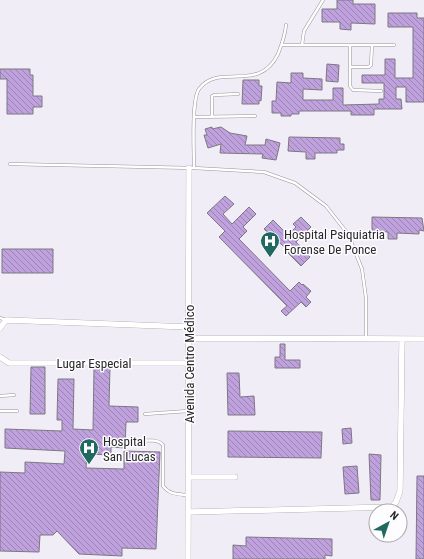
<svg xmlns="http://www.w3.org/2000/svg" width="424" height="559" viewBox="0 0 424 559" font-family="'Roboto Condensed',sans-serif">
<defs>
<pattern id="building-back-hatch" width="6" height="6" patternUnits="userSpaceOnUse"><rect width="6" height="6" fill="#bfa1de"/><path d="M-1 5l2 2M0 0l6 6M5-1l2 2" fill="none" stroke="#9b83b4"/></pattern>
</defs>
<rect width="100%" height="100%" fill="#f1edf6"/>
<path fill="url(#building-back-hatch)" stroke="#7c7881" d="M337,0H353V4H375V24L351,23V30L340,29V22H322V9H337Z
M388,13H417V18H424V102H406V87H396V99H401L402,109H374V115H351V111H299V114H291V116H281V113H272V101H276L277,82L291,83V73H303V78L322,79V90L303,89V100H333V88H343V105L379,104V99H384V83H362V75H385V59H395V78H413V27H388Z
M327,64L339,65L338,82L326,81Z
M0,69H30V75H33V96H42V107H33V114H7V79H0Z
M243,80H259V86H262L261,101L259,100V104H242Z
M212,127V129L221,127L230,133L247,136L245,145H265L266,139L280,143L276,160L262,158L263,154L220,153L221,144L208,148L204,135H207L205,129Z
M289,137L340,138V144H344V150H337V153H315V159H306V152L288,151Z
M225,196L234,204L223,214L232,224L249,207L256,214L243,227L247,231L239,239L290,291L299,282L302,285L303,284L311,291L306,297L311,302L306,307L301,302L286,316L281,311L287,306L219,237L225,231L207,213Z
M301,217L311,227L296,242L310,257L301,266L288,253L290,252L264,229L273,220L288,235L296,227L293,224Z
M372,217L422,218L424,231L419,230V234L397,233V239H388V232L372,231Z
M2,249H53V273H2Z
M280,344H285V360H300V368H275V357H280Z
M31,367H45V414H30Z
M94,367H110L109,406L138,407V422H126L125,448L111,447V455L87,454L86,468L124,469V451L160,452L156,549L122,548V556L79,554L57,531L53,535H40L39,552L0,551V472L25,473V462L64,464L65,451L5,448V429L62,431V420H57L58,379H74L73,429L93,430Z
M227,373H239L240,397L254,396L255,415H228Z
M351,428L352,443L343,444L342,429Z
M228,431L322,432L321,458L228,457Z
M369,454L381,455L380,500H371Z
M357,466L359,493L345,494L343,467Z
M417,476H424V559H416Z
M246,537L332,539V556L325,555V559H233V545L246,546Z"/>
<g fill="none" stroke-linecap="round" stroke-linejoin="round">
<defs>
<path id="lane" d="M282,45H394
M302,45L304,31L323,0
M350,45V86L353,90L381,91
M350,67H369L371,65L372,45
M194,117L255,116
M212,117V96L214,95L238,94
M10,164L194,168L264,172L295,183L326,206L348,234L362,269L366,298V339
M194,168C194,153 191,100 199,89C219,62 259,94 278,54C282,44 285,36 286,25
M0,318L6,320
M0,396L14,395
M0,411H17
M145,414L188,411
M133,441C143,441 157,438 163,445V486C170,495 178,494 188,495"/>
<path id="street" d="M0,328L6,320L189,327
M189,338L424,339
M0,357L9,363H189
M189,477H235
M189,512L392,507L396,502L400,491L402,339
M188,559L189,168"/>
</defs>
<use href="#lane" stroke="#98949c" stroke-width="3.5"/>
<use href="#street" stroke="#98949c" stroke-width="6"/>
<use href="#lane" stroke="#fff" stroke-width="2.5"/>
<use href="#street" stroke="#fff" stroke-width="5.5"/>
</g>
<defs>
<symbol id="hospital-pin" viewBox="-11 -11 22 30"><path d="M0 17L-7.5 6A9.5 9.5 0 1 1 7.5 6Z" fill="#206960" stroke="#fdfcfe"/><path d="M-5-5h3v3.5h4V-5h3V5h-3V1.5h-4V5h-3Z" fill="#fff"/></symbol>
</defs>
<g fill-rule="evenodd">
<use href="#hospital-pin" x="259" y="230" width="22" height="30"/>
<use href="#hospital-pin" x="78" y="437" width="22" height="30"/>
</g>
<g text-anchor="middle" stroke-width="3" stroke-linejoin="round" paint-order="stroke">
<g font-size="13" fill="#28272a" stroke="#fdfcfe" text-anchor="start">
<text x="284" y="239">Hospital Psiquiatria<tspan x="284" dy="15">Forense De Ponce</tspan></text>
<text x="103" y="446">Hospital<tspan x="103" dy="15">San Lucas</tspan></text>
</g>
<g font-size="13" fill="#28272a" stroke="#fdfcfe">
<text x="94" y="368">Lugar Especial</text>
<text transform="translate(189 364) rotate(-90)" y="5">Avenida Centro Médico</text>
</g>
</g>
<g transform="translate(388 523) rotate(40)"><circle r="19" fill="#fdfcfe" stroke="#a8a7a9"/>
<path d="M0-3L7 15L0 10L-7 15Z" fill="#206960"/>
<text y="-6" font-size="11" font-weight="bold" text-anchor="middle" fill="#28272a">N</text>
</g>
</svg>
